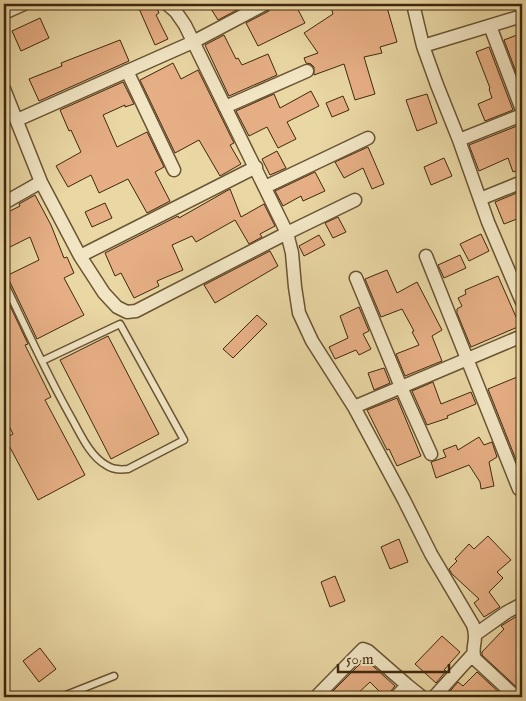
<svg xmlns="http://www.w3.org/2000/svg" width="526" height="701" viewBox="0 0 526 701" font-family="'IM FELL English',serif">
<rect width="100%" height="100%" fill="#e9d7a4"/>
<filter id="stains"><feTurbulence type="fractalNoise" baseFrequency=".004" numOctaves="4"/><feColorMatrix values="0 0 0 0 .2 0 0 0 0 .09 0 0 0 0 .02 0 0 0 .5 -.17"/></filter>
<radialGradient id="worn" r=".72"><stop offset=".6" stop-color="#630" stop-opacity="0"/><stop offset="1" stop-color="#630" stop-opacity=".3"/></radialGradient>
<path fill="#e6ae84" stroke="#40280d" d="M137,4H155L159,13L156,15L168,39L155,45Z
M208,4H248L218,20Z
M273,4H295L305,23L258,46L246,23L269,11Z
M330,4H386L397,42L380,47L382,53L364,57L375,94L355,100L344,64L314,75V67L311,64L306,63L304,58L318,53L304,33L333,14Z
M40,18L49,38L21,51L12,31Z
M522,33V88L504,40Z
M224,35L236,59L238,58L242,65L268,54L277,75L229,96L205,45Z
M120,40L129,61L39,101L29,79L62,66L61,63Z
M489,47L513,110L485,121L478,104L492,98L489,89L490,88L476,52Z
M173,63L181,79L198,70L234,143L230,145L241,164L220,176L199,140L175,153L140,80Z
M123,82L134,104L125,107V105L103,115L117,147L147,132L164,167L155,172L170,201L147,213L128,179L99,193L91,175L68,187L56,166L81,152L71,130L69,131L60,110Z
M311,91L319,106L287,122L296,139L278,148L267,127L249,136L236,111L274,94L280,108Z
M427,94L437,123L417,131L406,100Z
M343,96L349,110L332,117L326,103Z
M522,124V169L513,172L508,158L479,171L469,145Z
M368,147L384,184L372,189L363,168L344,178L335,162Z
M277,151L286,168L270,175L262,159Z
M444,158L452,176L431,185L424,167Z
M315,172L325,191L303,201L301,196L283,206L275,191Z
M230,189L241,217L264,204L275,226L260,234L262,237L249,244L235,220L196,242L192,236L172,245L183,270L157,281L159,286L134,298L121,273L115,276L105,253L178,216L179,218Z
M519,192L522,199V217L504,224L495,202Z
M35,195L51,225L64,258L67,257L74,273L64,278L84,315L37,339L9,280L4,277L39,260L30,237L4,250V214L20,206L19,204Z
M105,203L112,218L92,227L85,212Z
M338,217L346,232L333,238L325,223Z
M481,234L489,251L469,261L460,244Z
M319,235L325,245L304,256L299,246Z
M270,251L278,266L215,303L204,285Z
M460,255L466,268L444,278L438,265Z
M387,270L397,293L417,282L442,330L432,336L442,361L405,376L396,354L419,345L412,332L414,331L402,309L381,317L365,279Z
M498,276L520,326L471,347L457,313V309L462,306L458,298L466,294L465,290Z
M4,293L28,344L25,345L51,397L45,400L85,475L38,500L5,438L13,434L4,416Z
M359,307L369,331L363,334L371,349L359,355L356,350L335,359L329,347L348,338L340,316Z
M257,315L267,324L233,358L223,349Z
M108,336L159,434L111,459L60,360Z
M384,368L390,383L374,390L368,373Z
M522,375V475L488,389Z
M433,382L441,404L471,392L476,404L447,416L448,418L427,425L412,391Z
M397,398L421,456L397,466L389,449L387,450L367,410Z
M479,437L484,445L492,442L497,457L489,462L494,486L481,489L480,482L469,465L436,478L431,462L446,457L443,450L456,445L458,450Z
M488,536L511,560L497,572L503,578L489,592L500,607L484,617L474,603L479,599L452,574L449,569L457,561L455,559L469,544L474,549Z
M399,539L408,562L390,569L381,547Z
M335,576L345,601L330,607L321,582Z
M522,613V692L482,655V652L504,629L501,626Z
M442,636L460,652L444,670L446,671L436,683L415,664Z
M40,648L56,669L39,682L23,661Z
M365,659L395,686L390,692L388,697H385L370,682L354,697H327Z
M477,672L504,697H445L458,682L463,686Z"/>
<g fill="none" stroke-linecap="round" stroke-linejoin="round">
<defs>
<path id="lane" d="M4,282C26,328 47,375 72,419C81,435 90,456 106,465C113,470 120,470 128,469L184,440L120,324L42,361
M61,697L114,676"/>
<path id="street" d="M167,4L176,12L185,25L287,233L292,253L295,287L299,313L312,341L354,407L404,500L431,554L473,625C479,641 470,647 475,659L516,697
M413,4L423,46L437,85L459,140L488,222L522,302
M4,13L24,4
M490,26L522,110
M423,46L522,16
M127,71L174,170
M4,89L41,182L80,256L104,293L117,307L127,312L136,311L287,233L355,200
M225,107L307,71
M17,120L193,42L265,4
M459,140L522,115
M265,187L368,138
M480,199L522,182
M4,203L41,182
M80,256L256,167
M426,256L519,489
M356,278L401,387L431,454
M354,407L522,336
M476,634L507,612L522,604
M316,697L363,649L368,651L407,685
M396,697L407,685L422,697
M434,697L473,654"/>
</defs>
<use href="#lane" stroke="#6a5433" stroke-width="9"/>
<use href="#street" stroke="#6a5433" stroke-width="15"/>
<use href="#lane" stroke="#f1e5c4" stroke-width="6"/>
<use href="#street" stroke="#f1e5c4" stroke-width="12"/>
</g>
<rect width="526" height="701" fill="none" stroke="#e9d7a4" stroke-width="20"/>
<rect x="5" y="5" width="516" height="691" fill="none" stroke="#40280d" stroke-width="2.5"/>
<rect x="10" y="10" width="506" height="681" fill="none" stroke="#40280d"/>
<path d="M338 664v8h111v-8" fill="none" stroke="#40280d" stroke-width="2.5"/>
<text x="346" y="664" font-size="15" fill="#40280d" stroke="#f1e5c4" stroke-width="4" paint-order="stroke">50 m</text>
<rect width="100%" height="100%" filter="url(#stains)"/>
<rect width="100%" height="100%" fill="url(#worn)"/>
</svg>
